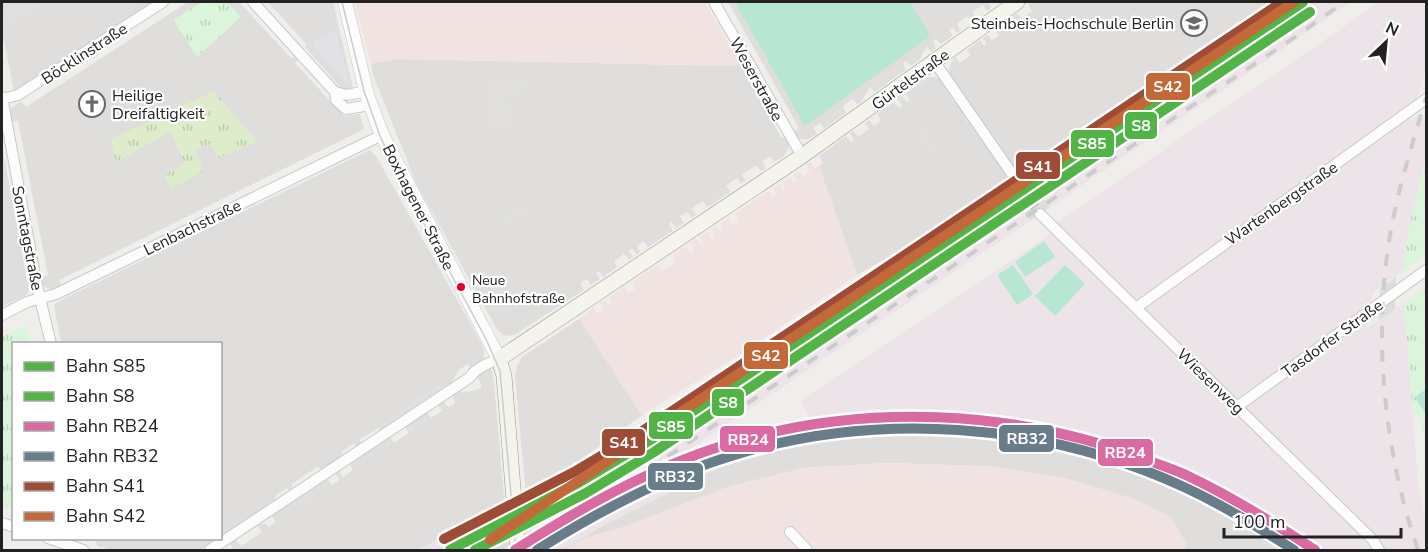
<svg xmlns="http://www.w3.org/2000/svg" width="1428" height="552" viewBox="0 0 1428 552" font-family="'Nunito Sans',sans-serif">
<defs>
<pattern id="grass-tufts" width="24" height="20" patternUnits="userSpaceOnUse" patternTransform="scale(1.5)"><rect width="24" height="20" fill="#ddeccb"/><path d="M3 7l-1-3M5 7V3M7 7l1-3M15 17l-1-3M17 17v-4M19 17l1-3" fill="none" stroke="#bdcaae"/></pattern>
<pattern id="park-tufts" width="24" height="20" patternUnits="userSpaceOnUse" patternTransform="scale(1.5)"><rect width="24" height="20" fill="#daf5da"/><path d="M3 7l-1-3M5 7V3M7 7l1-3M15 17l-1-3M17 17v-4M19 17l1-3" fill="none" stroke="#bbd2bb"/></pattern>
</defs>
<rect width="100%" height="100%" fill="#f0eeeb"/>
<path fill="#dfdedc" d="M2,2H152L14,91L2,32Z
M188,2H239L291,58L295,56L298,60L295,63L344,116L360,114L364,129L59,280L62,287L57,290L47,288L43,285L41,277L48,275L18,121L10,122L9,110L21,101L26,107Z
M268,2H333L353,89L343,90L305,47L307,45Z
M728,2H988L991,8L987,11L983,5L972,12L976,20L972,22L967,16L957,24L960,31L957,33L952,27L949,30L953,36L941,44L936,39L933,41L936,48L931,52L927,46L919,60L911,66L906,61L903,63L906,70L900,74L896,68L874,83L878,90L874,92L870,87L860,103L857,104L853,99L843,106L846,113L843,115L839,110L828,126L824,129L820,123L813,128L817,134L809,139L804,140L797,137L794,131L799,128Z
M1034,2H1279L1062,144L1037,157L1027,174L1032,180L1026,184L951,77L949,70L952,61L956,57L960,63L971,55L967,50L980,40L984,46L987,44L983,38L988,35L992,40L999,36L995,29L1006,21L1011,27L1017,22L1013,16L1017,13L1022,19L1032,11L1028,5Z
M395,59L734,66L740,63L781,137H785L789,146L784,156L774,162L770,156L762,161L766,168L761,171L756,165L742,175L746,181L741,184L737,178L726,186L731,192L726,195L722,188L707,198L712,205L707,207L703,201L692,208L696,215L692,218L687,212L680,216L684,223L676,228L672,222L669,224L673,231L648,247L643,241L637,246L640,252L637,255L633,249L629,250L633,257L629,260L624,254L614,261L617,267L603,277L599,271L596,273L600,279L591,285L587,279L580,283L584,290L578,294L514,335L505,336L498,331L416,183L373,75L371,64Z
M928,77H936L941,79L953,101H957L967,122L970,121L973,123L971,126L1010,178L1008,180L1016,191L1012,194L1002,182L921,238L857,275L819,166L823,163L819,156L846,136L851,142L854,140L850,134L854,131L858,137L869,129L865,123L869,120L874,126L881,120L877,114L894,102L899,108L902,105L897,99L902,96L907,102L910,100L905,94Z
M2,146L29,291L26,295L2,307Z
M370,150L376,156L484,348V358L472,369L467,364L458,371L452,382L442,388L439,386L384,423L386,426L380,430L378,428L359,440L361,443L356,446L354,443L341,452L343,455L331,463L321,469L317,467L292,484V489L289,490L287,488L275,496V500L262,509L258,507L246,516L245,518L221,532L220,344L61,343L54,306L56,303L65,298Z
M579,319L642,415L548,484L526,496L515,376L517,366L522,357Z
M487,368L492,371L494,382L505,509L424,550H234L230,544L236,540L241,546L262,532L258,525L260,524H266L269,527L276,522L272,516L280,510L285,516L339,480L335,473L339,471L343,477L353,470L350,464L354,461L358,467L390,445L386,440L390,437L394,443L409,433L405,427L408,425L412,431L427,421L423,415L427,412L431,418L442,411L438,405L443,401L448,407L455,403L452,395L459,392L474,391L482,387L476,374Z
M874,430L948,434L1031,441L1093,455L1178,489L1261,534L1282,550H1182L1187,545L1066,478L986,466L887,463L802,468L614,530L585,538L566,550H562L604,525L745,455L813,440Z
M94,539H218L200,550H112L98,546Z"/>
<path fill="#f1e3e1" d="M355,2H705L740,63L734,66L395,59L371,64Z
M811,162L815,168L819,166L857,275L742,353L642,415L579,319L593,308L597,314L604,310L600,303L605,300L610,306L613,304L609,297L624,287L629,293L636,289L632,282L657,265L662,271L676,262L672,255L686,246L690,252L694,250L690,243L696,239L701,245L704,243L700,236L707,232L711,238L715,236L711,229L716,226L720,232L724,230L720,224L728,218L732,224L739,220L735,213L769,191L773,197L777,194L773,188L779,184L783,190L786,188L782,182L790,177L794,183L797,181L793,174L799,171L803,177L810,171L806,165Z
M887,463L986,466L1066,478L1135,499L1171,517L1187,545L1182,550H565L585,538L614,530L730,486L802,468Z"/>
<path fill="#ede4e9" d="M1295,2H1350L1237,81L1050,207L1032,180L1041,172L1157,94L1159,90L1204,59L1216,51L1220,53Z
M1380,2H1426V68L1411,121L1416,115L1426,118V157L1408,230L1403,271L1373,292L1367,328L1404,303L1418,484L1426,519V550H1282L1261,534L1178,489L1093,455L1031,441L948,434L874,430L813,440L745,455L604,525L562,550H541L533,501L636,442L1003,181L1030,221L680,456L739,437L809,418L801,400L1046,237L1059,221Z
M489,515L492,520L495,550H415L426,546L459,527Z"/>
<path fill="url(#grass-tufts)" d="M1279,2H1295L1220,53L1216,51L1204,59V64L1181,79L1178,78L1159,90L1157,94L1102,130L1032,180L1027,174C1033,156 1047,152 1062,144Z
M214,91L257,142L218,158L210,143L196,150L203,171L171,189L164,175L185,163L170,132L116,162L111,139Z"/>
<path fill="url(#park-tufts)" d="M202,2H227L241,17L197,57L173,20Z
M1426,157V254L1403,271L1408,230Z
M1426,287V445L1421,418L1414,414L1412,404L1404,303Z
M27,325L30,343L14,344L13,510L2,506V337Z"/>
<path fill="#b7e6d2" d="M735,2H910L930,36L805,126Z
M1044,241L1055,257L1025,277L1015,262Z
M1013,265L1033,294L1017,305L997,275Z
M1065,265L1085,284L1055,316L1035,296Z
M1426,389V415L1415,397Z"/>
<path fill="#e0dfde" d="M5,2H45L10,28Z
M896,68L901,73L878,90L874,83Z
M482,82H534L535,92L509,95L512,126L488,128Z
M838,109L843,115L828,126L824,120Z
M924,128L942,153L934,159L916,133Z
M722,188L726,195L712,205L707,198Z
M524,204L529,212L509,226L503,219Z
M440,386L442,388L386,426L384,423Z
M423,415L427,421L413,431L408,425Z
M386,440L390,446L358,467L354,461Z
M328,479L332,485L285,517L280,510Z
M259,507L262,509L221,537V532L245,518V516Z"/>
<path fill="#e2e1e5" d="M335,29L350,84L348,85L313,46L315,40Z"/>
<path fill="#dedddd" d="M1032,180L1050,207L1030,221L1012,194Z
M1396,277L1395,309L1379,321L1380,288Z
M533,499L536,514L494,535L492,520Z
M536,516L541,550H495V542Z"/>
<g fill="none" stroke-linecap="round" stroke-linejoin="round">
<path stroke="#c7c5c3" stroke-width="10" stroke-dasharray="10 5" stroke-linecap="butt" d="M1021,187L1040,214"/>
<defs>
<path id="minor" d="M253,2L335,92L347,95L366,91
M714,2L802,156
M934,61L1021,187
M335,92L336,100L346,109L370,105
M2,97L37,286L51,344
M2,99L18,95L163,2
M1040,214L1373,540L1379,550
M1136,308L1426,99
M2,315L27,302L56,294L382,135
M1238,406L1426,270
M2,523L14,527
M790,532L807,550
M48,538L83,550
M210,550L469,378C477,367 487,364 499,359"/>
<path id="tertiary" d="M345,2L367,95L382,135L499,359"/>
<path id="secondary" d="M518,550L504,376L499,359L802,156L1017,2"/>
</defs>
<use href="#minor" stroke="#c9c8c7" stroke-width="12"/>
<use href="#tertiary" stroke="#c9c8c7" stroke-width="15"/>
<use href="#secondary" stroke="#999a82" stroke-width="16"/>
<use href="#minor" stroke="#fdfcfc" stroke-width="10"/>
<use href="#tertiary" stroke="#fdfcfc" stroke-width="14"/>
<use href="#secondary" stroke="#f4f4ed" stroke-width="15"/>
<path stroke="#ccc" stroke-width="1.5" d="M342,2L364,91L380,136L402,183L486,339L500,371L516,550"/>
<path stroke="#ccc" stroke-width="4" stroke-dasharray="12 12" stroke-linecap="butt" d="M528,550L1301,33L1344,2
M1418,550C1384,452 1372,333 1391,230C1399,185 1413,142 1426,98"/>
<defs>
<path id="rail-1" d="M450,550L580,482L647,442L1303,2"/>
<path id="rail-2" d="M475,550L586,493L654,452L1310,12"/>
<path id="rail-3" d="M515,550C581,508 650,468 725,445C862,402 1014,409 1148,460C1162,466 1176,470 1190,477C1234,498 1274,523 1315,550"/>
<path id="rail-4" d="M537,550C596,513 660,478 728,457C874,410 1044,422 1184,487C1223,505 1258,527 1294,550"/>
<path id="rail-5" d="M444,539L574,472L641,432L1282,2"/>
<path id="rail-6" d="M490,540L1294,2"/>
</defs>
<use href="#rail-1" stroke="#fff" stroke-width="15"/>
<use href="#rail-2" stroke="#fff" stroke-width="15"/>
<use href="#rail-3" stroke="#fff" stroke-width="15"/>
<use href="#rail-4" stroke="#fff" stroke-width="15"/>
<use href="#rail-5" stroke="#fff" stroke-width="15"/>
<use href="#rail-6" stroke="#fff" stroke-width="15"/>
<use href="#rail-1" stroke="#52b447" stroke-width="10"/>
<use href="#rail-2" stroke="#52b447" stroke-width="10"/>
<use href="#rail-3" stroke="#da6ba2" stroke-width="10"/>
<use href="#rail-4" stroke="#697c8a" stroke-width="10"/>
<use href="#rail-5" stroke="#9f4c37" stroke-width="10"/>
<use href="#rail-6" stroke="#c36939" stroke-width="10"/>
</g>
<defs>
<symbol id="university-ring" viewBox="-11 -11 22 22"><circle r="9.5" fill="#fff" stroke="#6a6968" stroke-width="1.5"/><path d="M0-5L7-2L0 1L-7-2ZM-4 1L0 2.5L4 1V4Q0 6-4 4Z" fill="#6a6968"/></symbol>
<symbol id="church-ring" viewBox="-11 -11 22 22"><circle r="9.5" fill="#fff" stroke="#6a6968" stroke-width="1.5"/><path d="M-1.2-6h2.4v3.5h3.3v2.4h-3.3V6h-2.4V-.1h-3.3v-2.4h3.3Z" fill="#6a6968"/></symbol>
</defs>
<g fill-rule="evenodd">
<use href="#university-ring" x="1179" y="8" width="30" height="30"/>
<use href="#church-ring" x="77" y="89" width="30" height="30"/>
</g>
<circle fill="#e4002b" stroke="#fff" stroke-width="2" cx="461" cy="287" r="5"/>
<g text-anchor="middle" stroke-width="4.5" stroke-linejoin="round" paint-order="stroke">
<g font-size="14" fill="#222" stroke="#fff" text-anchor="start">
<text x="472" y="285">Neue<tspan x="472" dy="18">Bahnhofstraße</tspan></text>
</g>
<g font-size="16" fill="#222" stroke="#fff" text-anchor="end">
<text x="1174" y="29">Steinbeis-Hochschule Berlin</text>
<text x="112" y="101" text-anchor="start">Heilige<tspan x="112" dy="18">Dreifaltigkeit</tspan></text>
</g>
<g font-size="16" fill="#222" stroke="#fff">
<text transform="translate(84 53) rotate(-33)" y="6">Böcklinstraße</text>
<text transform="translate(757 79) rotate(61)" y="6">Weserstraße</text>
<text transform="translate(910 79) rotate(-36)" y="6">Gürtelstraße</text>
<text transform="translate(1281 203) rotate(-35)" y="6">Wartenbergstraße</text>
<text transform="translate(419 207) rotate(63)" y="6">Boxhagener Straße</text>
<text transform="translate(192 227) rotate(-26)" y="6">Lenbachstraße</text>
<text transform="translate(28 238) rotate(79)" y="6">Sonntagstraße</text>
<text transform="translate(1332 338) rotate(-36)" y="6">Tasdorfer Straße</text>
<text transform="translate(1211 381) rotate(44)" y="6">Wiesenweg</text>
</g>
</g>
<g stroke="#fff" stroke-width="2">
<rect x="1145" y="72" width="46" height="29" rx="6" fill="#c36939"/>
<rect x="1124" y="111" width="34" height="29" rx="6" fill="#52b447"/>
<rect x="1070" y="129" width="45" height="29" rx="6" fill="#52b447"/>
<rect x="1015" y="151" width="46" height="29" rx="6" fill="#9f4c37"/>
<rect x="743" y="341" width="46" height="29" rx="6" fill="#c36939"/>
<rect x="711" y="388" width="34" height="29" rx="6" fill="#52b447"/>
<rect x="648" y="411" width="46" height="29" rx="6" fill="#52b447"/>
<rect x="998" y="424" width="57" height="29" rx="6" fill="#697c8a"/>
<rect x="719" y="425" width="57" height="28" rx="6" fill="#da6ba2"/>
<rect x="601" y="428" width="45" height="29" rx="6" fill="#9f4c37"/>
<rect x="1097" y="438" width="57" height="29" rx="6" fill="#da6ba2"/>
<rect x="647" y="462" width="57" height="29" rx="6" fill="#697c8a"/>
</g>
<g font-size="16" text-anchor="middle" font-weight="bold" fill="#fff">
<text x="1168" y="92">S42</text>
<text x="1141" y="131">S8</text>
<text x="1092" y="149">S85</text>
<text x="1038" y="172">S41</text>
<text x="766" y="361">S42</text>
<text x="728" y="408">S8</text>
<text x="671" y="432">S85</text>
<text x="1027" y="444">RB32</text>
<text x="748" y="445">RB24</text>
<text x="624" y="448">S41</text>
<text x="1125" y="458">RB24</text>
<text x="675" y="482">RB32</text>
</g>
<rect width="1428" height="552" fill="none" stroke="#222222" stroke-width="6"/>
<rect x="12" y="342" width="210" height="198" fill="#ffffff" stroke="#a7a7a7" stroke-width="1.5"/>
<rect x="24" y="362" width="30" height="9" fill="#52b447" stroke="#a7a7a7" stroke-width="1.5"/>
<text x="66" y="372" font-size="18" fill="#222222">Bahn S85</text>
<rect x="24" y="392" width="30" height="9" fill="#52b447" stroke="#a7a7a7" stroke-width="1.5"/>
<text x="66" y="402" font-size="18" fill="#222222">Bahn S8</text>
<rect x="24" y="422" width="30" height="9" fill="#da6ba2" stroke="#a7a7a7" stroke-width="1.5"/>
<text x="66" y="432" font-size="18" fill="#222222">Bahn RB24</text>
<rect x="24" y="452" width="30" height="9" fill="#697c8a" stroke="#a7a7a7" stroke-width="1.5"/>
<text x="66" y="462" font-size="18" fill="#222222">Bahn RB32</text>
<rect x="24" y="482" width="30" height="9" fill="#9f4c37" stroke="#a7a7a7" stroke-width="1.5"/>
<text x="66" y="492" font-size="18" fill="#222222">Bahn S41</text>
<rect x="24" y="512" width="30" height="9" fill="#c36939" stroke="#a7a7a7" stroke-width="1.5"/>
<text x="66" y="522" font-size="18" fill="#222222">Bahn S42</text>
<g transform="translate(1386 42) rotate(26)" stroke="#ffffff" stroke-width="4.5" paint-order="stroke">
<path d="M0-4.5L10 22L0 15L-10 22Z" fill="#222222"/>
<text y="-9" font-size="16" font-weight="bold" text-anchor="middle" fill="#222222">N</text>
</g>
<path d="M1224 528v9h177v-9" fill="none" stroke="#222222" stroke-width="3"/>
<text x="1233" y="528" font-size="18" fill="#222222" stroke="#ffffff" stroke-width="4.5" paint-order="stroke">100 m</text>
</svg>
